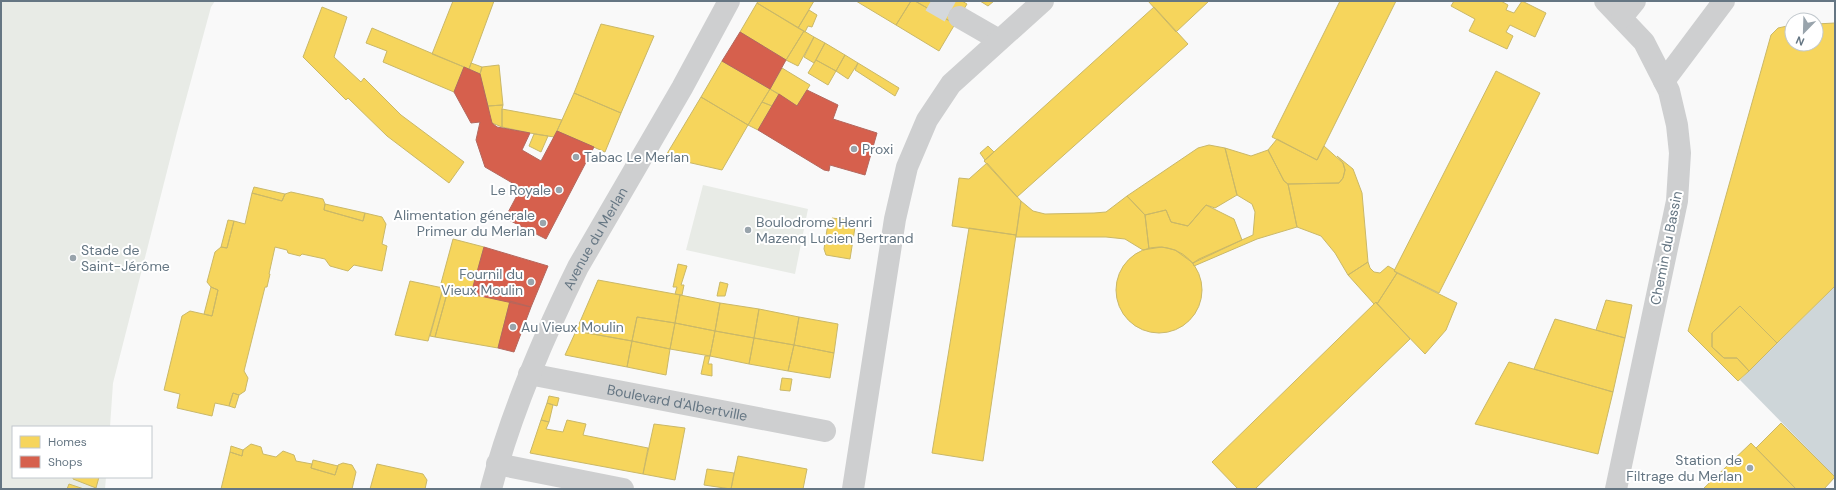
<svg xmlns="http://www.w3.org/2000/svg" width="1836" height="490" viewBox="0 0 1836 490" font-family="'DM Sans',sans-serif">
<rect width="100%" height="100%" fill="#f9f9f9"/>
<path fill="#e8ebe6" d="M1,1H215L211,7L177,132L113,383L110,427H13V477H106L105,489H1Z
M703,185L808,209L795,274L686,250Z"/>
<path fill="#ced6d9" d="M1835,286V477L1740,380Z"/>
<path fill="#f6d55c" stroke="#cab868" d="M453,1H494L469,69L432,54Z
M758,1H814L798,28L757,3Z
M856,1H911L896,25Z
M911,1H915L955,24L939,51L896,25Z
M915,1H962L967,4L955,24Z
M980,1H994L988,6Z
M1148,1H1209L1176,32Z
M1340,1H1396L1317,160L1272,137Z
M1454,1H1501L1508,5L1506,10L1514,13L1522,1L1546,13L1535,37L1510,25L1506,32L1513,36L1507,49L1469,31L1475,19L1451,6Z
M757,3L804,31L786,60L740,32Z
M322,7L347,17L334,57L361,82L364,78L401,115L464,162L449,183L387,136L348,98L346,100L303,57Z
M1154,7L1188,44L1017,197L984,161Z
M809,10L817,15L812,27L808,26L805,32L798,28Z
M1835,23V286L1777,343L1740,306L1712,333V347L1724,358H1737L1749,371L1738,381L1688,331L1771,35L1778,28L1792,25V44H1816V24Z
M601,24L654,36L621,113L574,93Z
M372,28L464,67L454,92L383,62L387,51L366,43Z
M804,31L814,37L798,66L786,60Z
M814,37L825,43L814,63L804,57Z
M825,43L845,55L836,71L816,60Z
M845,55L858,63L848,79L836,71Z
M816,60L836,71L828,85L808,73Z
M722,61L770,89L748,125L701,97Z
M471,63L482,67L480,74L469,69Z
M858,63L899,88L895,96L855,70Z
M499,65L503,105L488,106L480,74L482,67Z
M782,68L810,85L797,106L770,89Z
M1496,71L1540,93L1439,293L1394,271Z
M770,89L779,94L772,106L762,102Z
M574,93L621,113L605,152L557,131Z
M701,97L748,125L722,170L665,157Z
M762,102L772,106L758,130L748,125Z
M503,105L502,109V127L492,123L489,119L488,106Z
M502,109L562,120L554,137L530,133L502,127Z
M534,134L548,136L541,152L529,146Z
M1277,139L1317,160L1324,146L1343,163L1345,170L1343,178L1339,183L1288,184L1284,181L1268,150Z
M1209,145L1225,148L1237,195L1215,208L1206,205L1188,226L1171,222L1166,210L1145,215L1127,196L1198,148Z
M988,146L994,152L985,160L980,153Z
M1225,148L1251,156L1268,150L1284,181L1288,184L1297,227L1257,239L1194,266L1193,263L1199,259L1253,235L1255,212L1252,204L1237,195Z
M1337,156L1353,169L1362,193L1368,262L1348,275L1335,253L1321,236L1297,227L1288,184L1339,183L1343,178L1345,170L1343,163Z
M987,163L1021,201L1016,235L952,226L959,178L969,179Z
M254,187L285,194L282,201L252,193Z
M291,192L323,199L325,204L324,210L363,221L365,213L382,217L386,224L382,244L387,246L382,271L354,265L348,271L330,266L325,259L302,254L300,256L288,253L287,250L275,247L269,274H270L267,287H265L244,371L248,378L245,391L239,395L233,393L229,406L215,403L212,416L177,408L180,394L164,390L182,316L190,311L212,316L218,290L211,287L207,282L215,252L221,247L227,248L234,221L245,224L252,193L282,201L285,194Z
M1127,196L1145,215L1149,249L1143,250L1125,239L1106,237H1016L1021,201L1033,211L1045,214L1094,213L1106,212Z
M325,204L365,213L363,221L324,210Z
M1206,205L1234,219L1242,240L1193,263L1175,250L1162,247L1149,249L1145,215L1166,210L1171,222L1188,226Z
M832,218L856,221L850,259L826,255L824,249L828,223Z
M228,220L234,221L227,248L221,247Z
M969,228L1016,235L983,461L932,453Z
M453,239L484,247L471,294L440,287Z
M1116 290a43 43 0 1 1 86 0a43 43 0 1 1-86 0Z
M1368,262L1370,268L1374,272L1380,273L1388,266L1395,270L1394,271L1397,273L1377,304L1376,302L1374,304L1348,275Z
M678,264L687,266L681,285H684L682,295L675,294L677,287H673Z
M1397,273L1457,303L1446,330L1425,354L1377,304Z
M598,280L680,295L675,323L637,317L632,341L576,331Z
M410,281L443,288L428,341L395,335Z
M720,282L728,284L725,296H717Z
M211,287L218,290L212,316L204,314Z
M443,289L448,290L435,337L430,336Z
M448,290L510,301L498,348L435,337Z
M680,295L720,303L715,331L675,323Z
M1606,300L1632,305L1625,338L1596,330Z
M1376,302L1410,339L1255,489H1238L1212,462Z
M720,303L759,309L754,338L715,331Z
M1740,306L1777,343L1749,371L1737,358H1724L1712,347V333Z
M759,309L799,317L794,345L754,338Z
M637,317L675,323L670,349L632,341Z
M799,317L838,324L834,353L794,345Z
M1555,319L1625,338L1613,392L1534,369Z
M675,323L715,331L710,356L670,349Z
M576,331L632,341L627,367L565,355Z
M715,331L754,338L749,364L710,356Z
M754,338L794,345L788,371L749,364Z
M632,341L670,349L666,375L627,367Z
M794,345L834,353L830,378L788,371Z
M705,356H710L708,364H712V376L701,374Z
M1509,362L1613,392L1598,454L1475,424Z
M782,378L792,379L790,391L780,390Z
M233,393L239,395L235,408L229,406Z
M549,396L559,398L557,406L547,403Z
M547,403L553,405L549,422L541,420Z
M541,420L549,422L546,429L563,432L567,420L586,424L583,435L648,448L643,474L530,453Z
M1781,423L1835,477L1824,489H1796L1756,448Z
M654,424L685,428L675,480L643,474Z
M1751,443L1796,489H1703Z
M251,444L261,447L263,454L276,457L283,451L294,455L296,461L312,464L311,468L335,475L338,465L343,463L352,465L356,472L352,489H221L230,452L242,456L243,450Z
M231,446L243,450L242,456L230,452Z
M738,456L807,469L803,489H731Z
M313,460L338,466L335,475L311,468Z
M377,464L423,474L427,480L425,489H370Z
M707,469L734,473L731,489L704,485Z
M73,477H99L96,488L73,479Z
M69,484L84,489H67Z"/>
<path fill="#d6604d" stroke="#b4675d" d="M740,32L786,60L770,89L722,61Z
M464,67L480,74L492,123L497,127L530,133L522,150L541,161L557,131L594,147L546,239L505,218L521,188L485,167L476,140L480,122L471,123L454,92Z
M807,90L838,105L833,119L877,133L865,175L830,165L829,171L824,170L758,130L779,94L797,106Z
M484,247L548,266L531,307L471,294Z
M510,301L531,307L514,352L498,348Z"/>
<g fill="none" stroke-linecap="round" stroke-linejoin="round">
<path stroke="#d4d8dc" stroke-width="22" stroke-dasharray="22 11" stroke-linecap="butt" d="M931,1L959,17"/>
<g stroke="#cecfd0" stroke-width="22">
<path d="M1605,1L1644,42L1669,91L1677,125L1680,153L1677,201L1616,489"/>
<path d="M959,17L999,40"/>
<path d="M1622,17L1635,1"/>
<path d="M1664,81L1724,1"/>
<path id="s1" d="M529,374L825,431"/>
<path d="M497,464L623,489"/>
<path id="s2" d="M491,489C511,412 543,338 578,267L682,88L729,1"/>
<path d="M853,489L895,219L907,167L927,120L951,84L1043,1"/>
</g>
</g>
<g fill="#99a4ac" stroke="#fff" stroke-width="1.5">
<circle cx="854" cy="149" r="4"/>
<circle cx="576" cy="157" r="4"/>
<circle cx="559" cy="190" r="4"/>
<circle cx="543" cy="223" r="4"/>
<circle cx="748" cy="230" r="4"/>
<circle cx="73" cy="258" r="4"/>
<circle cx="531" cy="282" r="4"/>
<circle cx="513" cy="327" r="4"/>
<circle cx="1750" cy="468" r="4"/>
</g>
<g text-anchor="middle" stroke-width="4" stroke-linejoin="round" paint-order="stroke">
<g font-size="14" fill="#657683" stroke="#fff" text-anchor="start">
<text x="862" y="154">Proxi</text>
<text x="584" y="162">Tabac Le Merlan</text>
<text x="551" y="195" text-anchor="end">Le Royale</text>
<text x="535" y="220" text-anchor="end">Alimentation génerale<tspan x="535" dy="16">Primeur du Merlan</tspan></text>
<text x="756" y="227">Boulodrome Henri<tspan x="756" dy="16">Mazenq Lucien Bertrand</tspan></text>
<text x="81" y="255">Stade de<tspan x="81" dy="16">Saint-Jérôme</tspan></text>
<text x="523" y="279" text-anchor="end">Fournil du<tspan x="523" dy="16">Vieux Moulin</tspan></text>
<text x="521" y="332">Au Vieux Moulin</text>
<text x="1742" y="465" text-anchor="end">Station de<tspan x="1742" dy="16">Filtrage du Merlan</tspan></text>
</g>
<g font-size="14" fill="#657683" stroke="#fff">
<text dy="5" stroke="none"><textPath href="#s2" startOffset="272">Avenue du Merlan</textPath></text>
<text transform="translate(1666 248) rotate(-79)" y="5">Chemin du Bassin</text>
<text dy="5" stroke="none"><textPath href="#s1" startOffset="151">Boulevard d'Albertville</textPath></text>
</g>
</g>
<rect width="1836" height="490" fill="none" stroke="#657683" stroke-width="4"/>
<rect x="12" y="426" width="140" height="52" fill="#ffffff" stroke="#c1c8cd"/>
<rect x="20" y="436" width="20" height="12" fill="#f6d55c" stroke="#c1c8cd"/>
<text x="48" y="446" font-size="12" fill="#657683">Homes</text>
<rect x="20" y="456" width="20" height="12" fill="#d6604d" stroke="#c1c8cd"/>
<text x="48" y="466" font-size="12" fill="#657683">Shops</text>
<g transform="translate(1804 32) rotate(203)"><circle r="19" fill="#ffffff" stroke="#c1c8cd"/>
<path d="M0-3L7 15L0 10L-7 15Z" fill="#99a4ac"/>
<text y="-6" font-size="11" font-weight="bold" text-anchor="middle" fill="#657683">N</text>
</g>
</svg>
